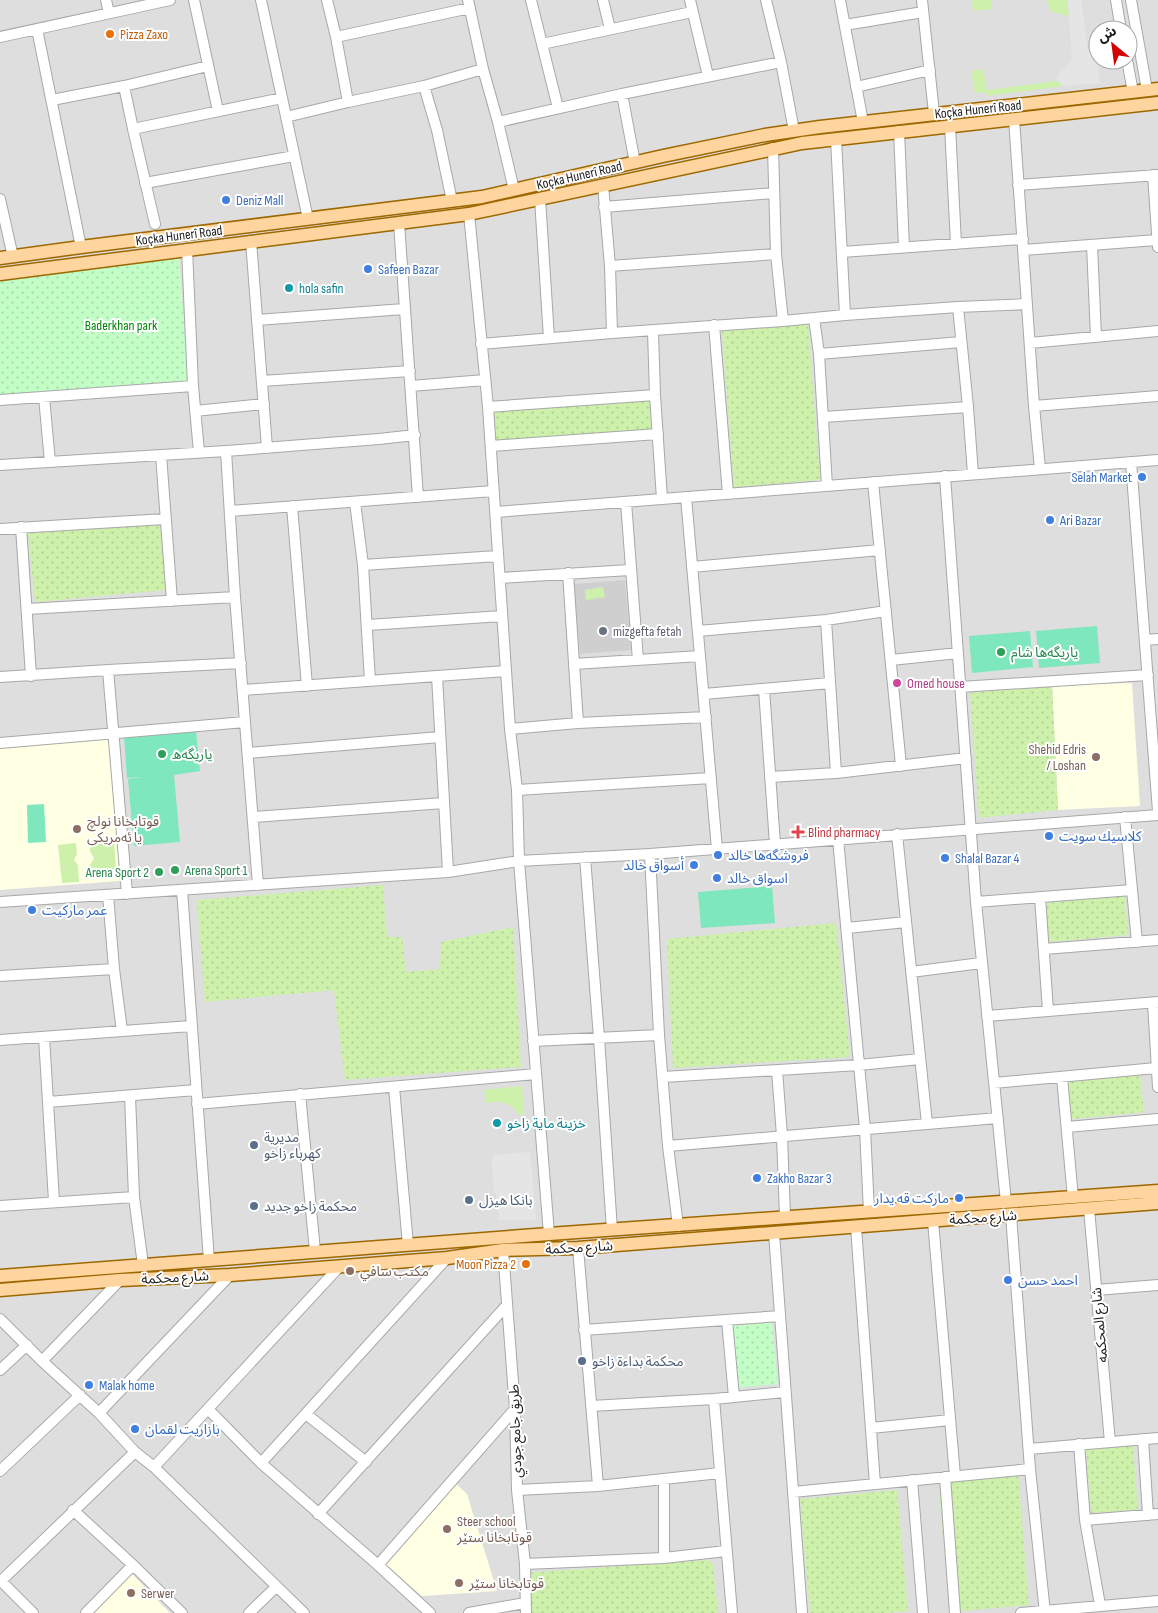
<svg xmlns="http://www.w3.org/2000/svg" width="1158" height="1613" viewBox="0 0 1158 1613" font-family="'Sofia Sans Condensed','Noto Sans Arabic',sans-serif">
<defs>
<pattern id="grass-dots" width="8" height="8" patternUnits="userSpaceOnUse" patternTransform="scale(1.25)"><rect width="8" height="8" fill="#cdf0aa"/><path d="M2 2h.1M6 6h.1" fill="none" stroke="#b0ce92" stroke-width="1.8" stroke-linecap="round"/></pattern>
<pattern id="park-dots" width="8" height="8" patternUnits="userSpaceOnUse" patternTransform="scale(1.25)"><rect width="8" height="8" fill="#c2fec6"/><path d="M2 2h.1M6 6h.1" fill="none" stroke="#a6d9aa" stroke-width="1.8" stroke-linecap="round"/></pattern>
</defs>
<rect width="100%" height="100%" fill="#f2eee7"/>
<path fill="#dfdede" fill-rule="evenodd" d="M0,0H1158V1613H0ZM1098,30H1128V60H1098Z"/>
<path fill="#ffffe3" d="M1132,683L1140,806L1058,810L1052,685Z
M110,737L120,881L0,890V746Z
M456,1484L467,1494L497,1591L422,1596L385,1564Z
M132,1574L170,1613H92Z"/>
<path fill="#cfcfcf" d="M625,580L631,650L580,654L574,584Z"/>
<path fill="url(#grass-dots)" d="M808,324L820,480L734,487L722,331Z
M650,399L652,430L495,441L493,411Z
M160,525L166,590L35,602L28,533Z
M1052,685L1058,810L979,818L970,693Z
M383,885L387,937H402L406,972L440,969L441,942L513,927L521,1067L345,1080L334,990L205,1002L197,900Z
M1125,896L1128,935L1049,942L1045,903Z
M836,923L850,1057L673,1068L667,939Z
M1140,1075L1144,1112L1062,1120L1059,1083Z
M1133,1446L1138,1510L1091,1513L1086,1450Z
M1018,1474L1029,1605L950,1612L938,1481Z
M897,1490L908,1611L886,1613H810L800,1499Z
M708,1560L713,1564L718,1613H527L525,1573Z"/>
<path fill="url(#park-dots)" d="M179,256L188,381L0,396V279Z
M772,1322L778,1384L736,1388L731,1326Z"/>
<path fill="#cdf0aa" d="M972,0H992V9L973,11Z
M1047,0H1067L1069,16L1050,11Z
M983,69L987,90L1057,81L1064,86L987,96L986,92L975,93L971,71Z
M603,587L605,597L586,600L585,590Z
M114,840L116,869L91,871L90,865L94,858L90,851V842Z
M76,843L77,855L75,857L74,860L78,865L79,882L62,883L58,845Z
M522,1086L524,1115H519C510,1102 500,1100 486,1103L484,1090Z"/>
<path fill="#7fe7be" d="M1097,626L1100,663L1039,668L1036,631Z
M1030,631L1033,667L972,673L969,636Z
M196,731L200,771L174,775L180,842L134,846L128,779L142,777L127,778L124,737Z
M44,804L46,842L28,843L27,805Z
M772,886L775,923L701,928L698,892Z"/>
<path fill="#e5e5e5" d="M1068,0H1081L1088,51L1096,57L1100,83L1064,86L1057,81V77L1072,60Z
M530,1152L536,1220H499V1213L497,1211L496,1193L494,1192L492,1165L493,1155Z"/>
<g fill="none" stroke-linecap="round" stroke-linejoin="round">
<defs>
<path id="minor" d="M106,0L109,13
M194,0L218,111
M261,0L308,219
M327,0L336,37
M468,0L483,69L498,122L514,190
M531,0L558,108
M603,0L610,29
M690,0L708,76
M766,0L781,62L794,131
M840,0L863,122
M922,0L934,113
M1116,0L1121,30
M1131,0L1147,90
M845,25L923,12
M37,29L81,247
M0,37L170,0
M542,44L692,12
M1127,60L1133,92
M124,86L208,66
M856,87L930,70
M622,94L635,163
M52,100L124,86L133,129L282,98
M348,102L424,86
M286,117L348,102L336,37L470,8
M1014,119L1034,406L1040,469
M498,122L622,94L781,62
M950,126L956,244
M133,129L155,224
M899,131L904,247
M836,139L845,315
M773,148L776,254L783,321
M1153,175L1158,247
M145,183L294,156
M603,185L610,266L612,333
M1018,185L1158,175
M0,199L13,257
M540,199L549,338
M452,201L437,130L424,86L483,69
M604,207L773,193
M469,214L488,407L510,729L517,790L519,861L549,1234
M399,223L418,497
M251,241L267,448
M1092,245L1096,337
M187,249L193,386L199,452
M1023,250L1157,240
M842,252L1023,239
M610,266L776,254
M958,307L968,407L973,474
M814,318L819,354L827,486
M257,320L404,309
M714,325L728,494
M653,331L655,395L662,499
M1030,343L1158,331
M481,344L612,333L783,321L845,315L958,307L1027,304
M819,354L961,342
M262,381L410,371
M411,386L485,380
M44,397L50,462
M0,400L193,386
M1034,406L1158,396
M488,407L655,395
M195,411L264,404
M824,417L968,407
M491,446L658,434
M226,451L235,597L258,885
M161,455L172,601
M1131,462L1158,811
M0,465L226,451L379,439L415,435
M945,476L976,902L1006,1202
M873,482L901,766
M686,497L717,849
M355,502L363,565L370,681
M626,502L638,660
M292,506L307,686
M230,511L493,491
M496,512L1158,460
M21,527L31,676
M0,529L165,519
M363,565L497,556
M692,567L880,550
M568,573L578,723
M500,578L630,570
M27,609L235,597
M826,620L836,773
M368,625L502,616
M698,631L826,620L886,611
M1145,640L1158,639
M891,660L958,653
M574,664L700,656
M108,670L127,894
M437,676L448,872
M0,677L108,670L241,663
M960,687L1148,675
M764,689L775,844
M243,690L506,671
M704,694L830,683
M510,729L578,723L706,717
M0,743L245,722
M248,753L440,737
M770,777L836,773L966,758
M517,790L711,778
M253,817L444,803
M1125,817L1137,942
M897,834L927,1124
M838,839L865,1129L869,1212
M650,854L659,1035L668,1146L678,1226
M585,857L599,1038L612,1230
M182,890L209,1260
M108,895L114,969L122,1031
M1040,897L1048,1011
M0,902L448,872L519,861L650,854L1158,815
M976,902L1132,890
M847,928L906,922
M1044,949L1158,940
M911,972L981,963
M0,976L114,969
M1153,1003L1158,1087
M987,1016L1158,1002
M44,1037L54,1201
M0,1040L191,1026
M533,1041L659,1035
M777,1070L782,1136L785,1217
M663,1077L859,1065L920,1059
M1062,1077L1073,1198
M994,1083L1156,1068
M394,1087L408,1245
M300,1094L315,1251
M130,1096L134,1197L143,1265
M48,1102L196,1090
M197,1104L536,1074
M1067,1127L1158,1119
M668,1146L998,1118
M0,1206L134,1197
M1089,1209L1110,1442
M1011,1215L1030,1469L1045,1613
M933,1221L955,1476
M856,1227L875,1484
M774,1233L802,1613
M578,1248L598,1486
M503,1250L515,1409L517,1490L525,1564L526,1613
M1096,1290L1158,1285
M0,1319L42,1361L99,1413L135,1452L154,1467L304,1613
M727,1320L734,1397
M584,1330L780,1316
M42,1361L120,1280
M0,1370L27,1345
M714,1399L732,1613
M591,1406L714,1399L785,1392
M208,1409L261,1463L378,1565L430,1613
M99,1413L230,1275
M306,1414L366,1462
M871,1428L950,1420
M1143,1439L1148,1515
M1079,1444L1085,1520L1100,1605
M1029,1449L1158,1438
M261,1463L447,1258
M154,1467L340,1266
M0,1471L80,1395
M945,1477L955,1613
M664,1479V1558
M912,1480L923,1613
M517,1490L598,1486L720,1473
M793,1492L1030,1469
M73,1510L133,1565L182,1613
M318,1514L506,1306
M1085,1520L1158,1514
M525,1564L664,1558L726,1551
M378,1565L515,1409
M0,1580L33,1613
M1,1581L135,1452
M86,1613L133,1565
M249,1613L276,1587
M469,1613L525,1603
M1021,1613L1158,1601"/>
<path id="major" d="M0,258L81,247L482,197L663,156L765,135L820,127L1158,89
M0,274L469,214L802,143L1158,103
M0,1276L549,1234L1158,1191
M0,1290L120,1280L230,1275L447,1258L503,1250L578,1248L1158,1203"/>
</defs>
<use href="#minor" stroke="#a8a8a8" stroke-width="12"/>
<use href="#major" stroke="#9e6800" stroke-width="15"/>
<use href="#minor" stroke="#fff" stroke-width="10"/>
<use href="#major" stroke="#ffd59f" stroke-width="12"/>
</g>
<g fill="#e8710a" stroke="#fff" stroke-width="2">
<circle cx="110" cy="34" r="5"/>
<circle cx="526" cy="1264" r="5"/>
</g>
<g fill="#3f7fe0" stroke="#fff" stroke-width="2">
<circle cx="226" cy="200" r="5"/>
<circle cx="368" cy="269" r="5"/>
<circle cx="1142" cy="477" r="5"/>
<circle cx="1050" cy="520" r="5"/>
<circle cx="1049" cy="836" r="5"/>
<circle cx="718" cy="855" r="5"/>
<circle cx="945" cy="858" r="5"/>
<circle cx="694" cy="865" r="5"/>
<circle cx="717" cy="878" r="5"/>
<circle cx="32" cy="910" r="5"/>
<circle cx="757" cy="1178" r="5"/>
<circle cx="959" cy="1198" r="5"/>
<circle cx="1008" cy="1280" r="5"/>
<circle cx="89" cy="1385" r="5"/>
<circle cx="135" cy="1429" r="5"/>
</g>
<g fill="#0f9aa8" stroke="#fff" stroke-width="2">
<circle cx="289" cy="288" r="5"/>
<circle cx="497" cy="1123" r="5"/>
</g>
<circle fill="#6b7280" stroke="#fff" stroke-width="2" cx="603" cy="631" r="5"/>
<g fill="#2e9e5b" stroke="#fff" stroke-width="2">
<circle cx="1001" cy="652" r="5"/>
<circle cx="162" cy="754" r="5"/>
<circle cx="175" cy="870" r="5"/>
<circle cx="159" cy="872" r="5"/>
</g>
<circle fill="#d1479c" stroke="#fff" stroke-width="2" cx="897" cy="683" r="5"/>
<g fill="#8d6e63" stroke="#fff" stroke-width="2">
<circle cx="1096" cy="757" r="5"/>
<circle cx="77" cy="829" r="5"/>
<circle cx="350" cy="1271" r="5"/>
<circle cx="447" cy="1529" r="5"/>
<circle cx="459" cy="1583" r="5"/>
<circle cx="131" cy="1593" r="5"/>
</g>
<path fill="#e0444e" stroke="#fff" stroke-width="2" d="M795.5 824.5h5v5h5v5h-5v5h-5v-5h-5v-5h5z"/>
<g fill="#5c6f8a" stroke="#fff" stroke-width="2">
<circle cx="254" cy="1145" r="5"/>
<circle cx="469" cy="1200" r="5"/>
<circle cx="254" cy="1206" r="5"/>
<circle cx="582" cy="1361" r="5"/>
</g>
<g text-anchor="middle" stroke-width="4" stroke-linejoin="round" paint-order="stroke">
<g font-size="14" fill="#c56008" stroke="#fff" text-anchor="start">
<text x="120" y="39">Pizza Zaxo</text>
<text x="516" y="1269" text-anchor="end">Moon Pizza 2</text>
</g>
<g font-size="14" fill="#212121" stroke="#fff">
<text transform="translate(978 109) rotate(-6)" y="5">Koçka Hunerî Road</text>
<text transform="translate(579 175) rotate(-13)" y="5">Koçka Hunerî Road</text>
<text transform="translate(179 235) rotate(-7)" y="5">Koçka Hunerî Road</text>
<text transform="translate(983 1217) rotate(-4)" y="5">شارع محكمة</text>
<text transform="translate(579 1247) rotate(-3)" y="5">شارع محكمة</text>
<text transform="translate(175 1277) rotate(-3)" y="5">شارع محكمة</text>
<text transform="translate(1099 1325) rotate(-95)" y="5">شارع المحكمه</text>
<text transform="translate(515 1431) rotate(-92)" y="5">طريق جامع جودي</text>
</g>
<g font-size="14" fill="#366cbe" stroke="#fff" text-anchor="start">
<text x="236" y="205">Deniz Mall</text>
<text x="378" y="274">Safeen Bazar</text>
<text x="1132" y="482" text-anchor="end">Selah Market</text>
<text x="1060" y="525">Ari Bazar</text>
<text x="1059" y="841">كلاسيك سويت</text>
<text x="728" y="860">فروشگەها خالد</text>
<text x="955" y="863">Shalal Bazar 4</text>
<text x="684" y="870" text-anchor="end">أسواق خالد</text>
<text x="727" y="883">اسواق خالد</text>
<text x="42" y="915">عمر ماركيت</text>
<text x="767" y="1183">Zakho Bazar 3</text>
<text x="949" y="1203" text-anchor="end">ماركت قه يدار</text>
<text x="1018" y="1285">احمد حسن</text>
<text x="99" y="1390">Malak home</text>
<text x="145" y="1434">بازاريت لقمان</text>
</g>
<g font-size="14" fill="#0d838f" stroke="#fff" text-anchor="start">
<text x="299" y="293">hola safin</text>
<text x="507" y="1128">خزينة ماية زاخو</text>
</g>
<g font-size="14" fill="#03860c" stroke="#fff">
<text x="121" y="330">Baderkhan park</text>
</g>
<g font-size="14" fill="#5b616d" stroke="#fff" text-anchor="start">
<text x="613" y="636">mizgefta fetah</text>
</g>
<g font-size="14" fill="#27864d" stroke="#fff" text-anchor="start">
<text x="1011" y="657">ياريگه‌ها شام</text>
<text x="172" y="759">یاریگه‌ه</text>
<text x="185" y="875">Arena Sport 1</text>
<text x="149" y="877" text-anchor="end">Arena Sport 2</text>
</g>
<g font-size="14" fill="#b23c85" stroke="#fff" text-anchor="start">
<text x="907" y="688">Omed house</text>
</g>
<g font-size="14" fill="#785e54" stroke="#fff" text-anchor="start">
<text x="1086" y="754" text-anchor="end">Shehid Edris<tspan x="1086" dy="16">/ Loshan</tspan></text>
<text x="87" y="826">قوتابخانا نولچ<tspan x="87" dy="16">يا ئەمريكى</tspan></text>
<text x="360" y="1276">مكتب سافي</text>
<text x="457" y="1526">Steer school<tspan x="457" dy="16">قوتابخانا ستێر</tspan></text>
<text x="469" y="1588">قوتابخانا ستێر</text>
<text x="141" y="1598">Serwer</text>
</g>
<g font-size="14" fill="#be3a42" stroke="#fff" text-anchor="start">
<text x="808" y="837">Blind pharmacy</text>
</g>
<g font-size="14" fill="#4e5e75" stroke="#fff" text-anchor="start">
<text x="264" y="1142">مديرية<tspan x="264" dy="16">كهرباء زاخو</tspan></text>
<text x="479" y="1205">بانکا هیزل</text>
<text x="264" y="1211">محكمة زاخو جديد</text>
<text x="592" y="1366">محكمة بداءة زاخو</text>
</g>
</g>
<g transform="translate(1113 45) rotate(331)"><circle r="24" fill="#ffffff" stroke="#a6a6a6"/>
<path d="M0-4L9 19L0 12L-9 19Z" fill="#d20002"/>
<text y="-8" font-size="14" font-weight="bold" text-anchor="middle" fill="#212121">ش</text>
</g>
</svg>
